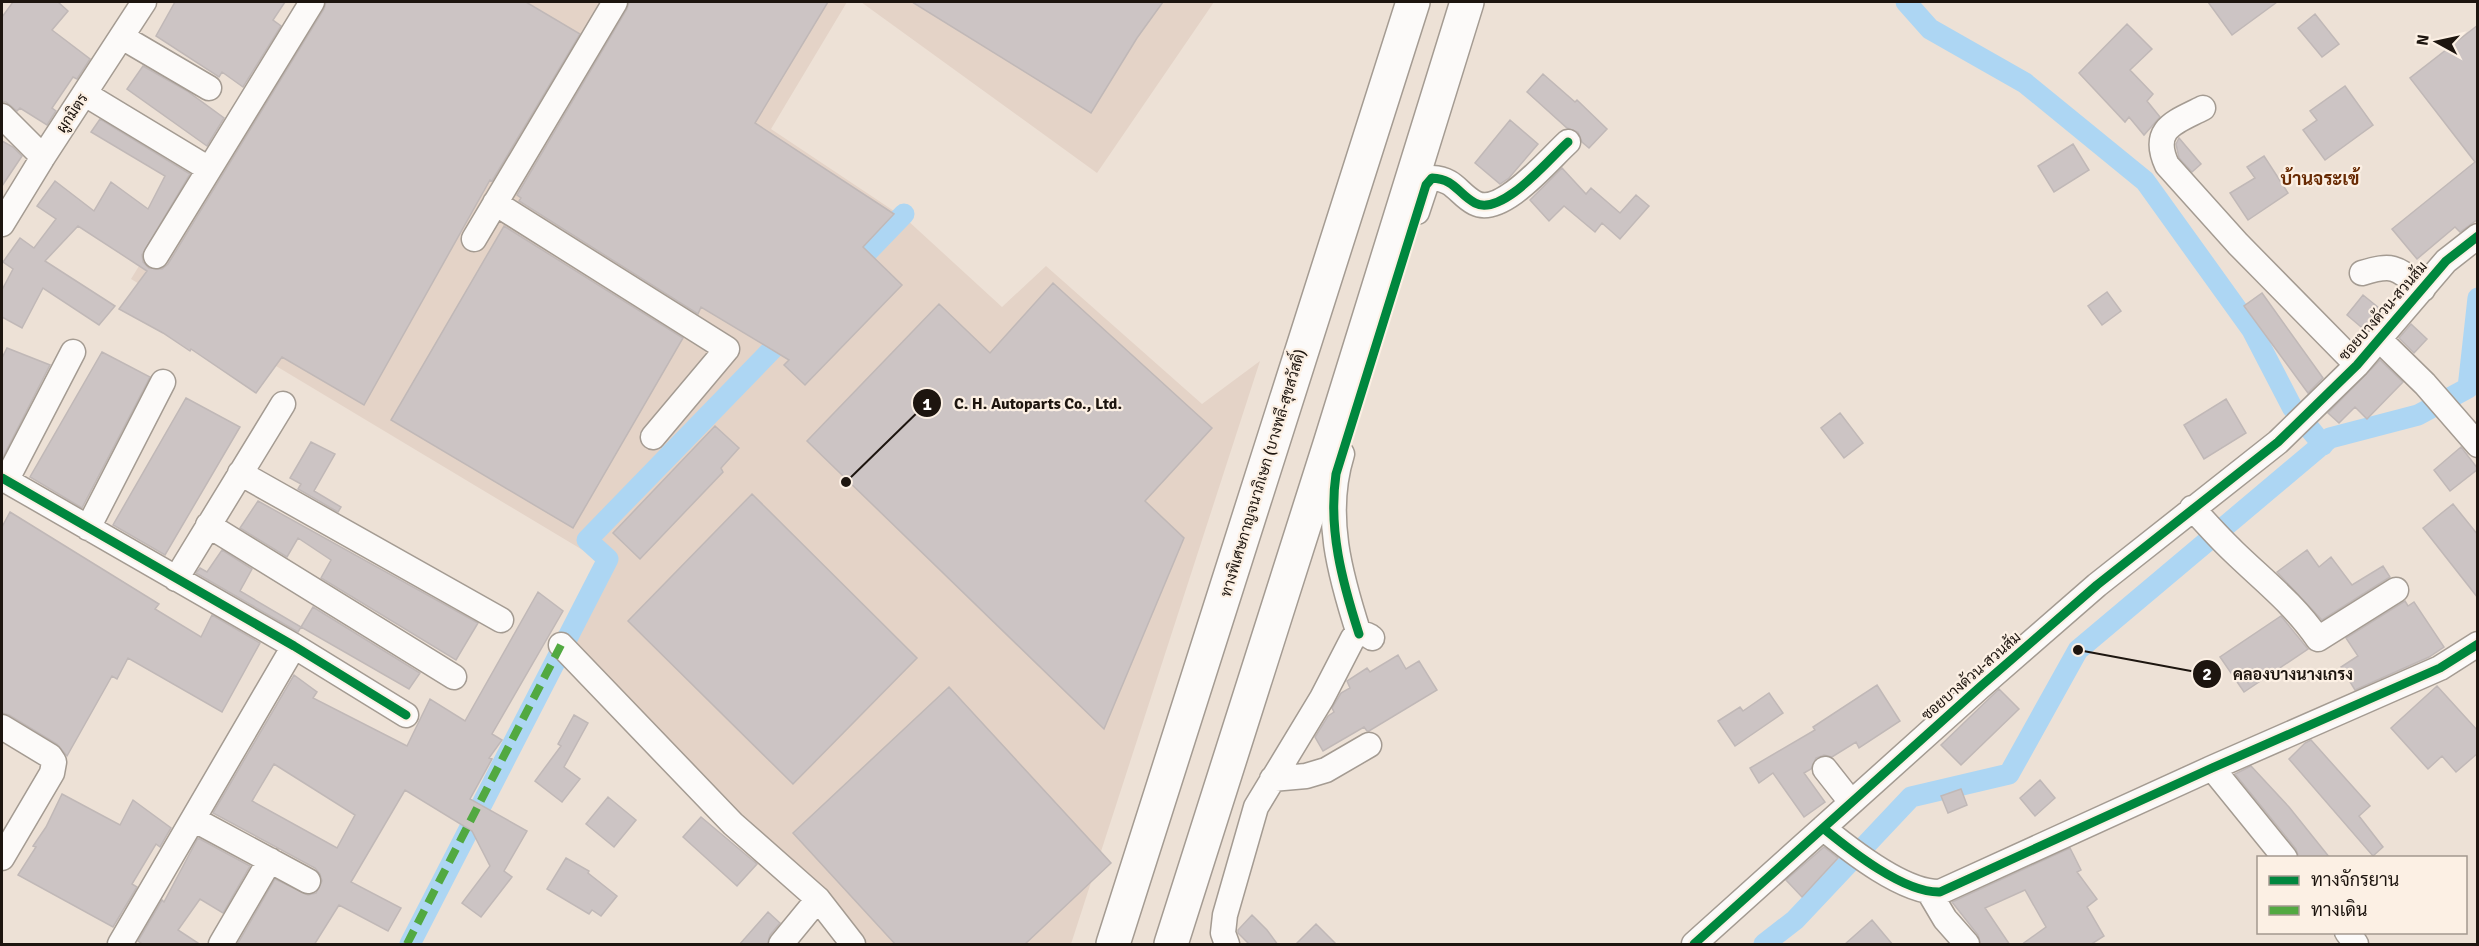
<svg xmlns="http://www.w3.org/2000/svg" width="2479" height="946" viewBox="0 0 2479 946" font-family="Signika,Sarabun,sans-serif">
<rect width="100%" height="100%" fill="#ede1d6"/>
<path fill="#e4d3c7" d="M302,2H847L771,129L906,219L1002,307L1046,266L1202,404L1260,361L1071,944H847L569,634L601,561L131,279Z
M861,2H1214L1097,173Z"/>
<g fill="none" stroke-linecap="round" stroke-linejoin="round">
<path stroke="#add6f3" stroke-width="21" d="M1906,2L1930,29L2025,83L2145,181L2252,330L2292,407L2323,445
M848,272L904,214
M410,944L608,559L587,540L792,329
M1764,944L1795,920L1911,797L2009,774L2078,650L2330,438L2418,415L2468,388L2478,298"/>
</g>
<path fill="#ccc4c4" stroke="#c0b8b7" stroke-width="1.5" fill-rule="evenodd" d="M13,2H58L68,11L52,30L90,59L77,79L73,77L52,108L56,111L47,125L20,108L17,111L6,102H2V17Z
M175,2H285L273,20L281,26L243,87L222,72L219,77L156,36Z
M326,2H526L580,34L492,181L490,180L364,405L282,357L256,393L191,349L190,351L163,333L119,309L147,271L78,226L45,261L115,306L99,325L43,288L22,328L2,317V290L13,269L3,262L20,238L34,248L56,219L37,206L55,181L94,211L111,182L148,209L165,176L91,132L100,119L190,174L142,255L143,262L149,268L162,269L168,264L324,9Z
M629,2H828L755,123L894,214L863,247L902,285L805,385L784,365L789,360L701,307L698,314L519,201L521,198L517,195L627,9Z
M912,2H1163L1137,38L1091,113Z
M2208,2H2277L2232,35Z
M2315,14L2339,44L2322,57L2298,28Z
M2127,24L2152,49L2130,70L2153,94L2147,101L2160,117L2144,135L2129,117L2125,122L2079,73Z
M2478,25V219L2460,232L2455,227L2417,259L2392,229L2475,162L2410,78Z
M143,66L187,91L224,118L207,146L127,89Z
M1543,74L1575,102L1577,100L1607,129L1589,148L1582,142L1578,132L1567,128L1527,92Z
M2345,86L2373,125L2325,160L2303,130L2317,120L2310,111Z
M1510,120L1538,144L1509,178L1500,184L1475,163Z
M2179,138L2201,164L2192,172L2179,158L2176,144Z
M2,141L13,147L22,156L2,186Z
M2073,144L2089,170L2054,192L2038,166Z
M2264,156L2288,193L2248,220L2230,193L2255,178L2247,167Z
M1562,168L1586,194L1591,188L1620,213L1636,195L1649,206L1620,239L1602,223L1595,232L1564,206L1549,221L1530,200Z
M504,226L683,338L573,528L391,420Z
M1053,283L1212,428L1145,501L1184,538L1104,729L807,441L939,304L990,353Z
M2107,292L2121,311L2102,325L2088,306Z
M2262,293L2323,378L2308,393L2244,306Z
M2363,295L2384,312L2367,332L2347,315Z
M2411,324L2427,339L2414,353L2399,338Z
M7,348L50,365L2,459V358Z
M102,352L150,377L82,508L30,477Z
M2380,360L2403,382L2367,419L2355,407L2339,423L2328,413Z
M186,398L240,427L165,555L113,525Z
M2226,399L2246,433L2204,459L2184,425Z
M1840,413L1863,443L1844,458L1821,428Z
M715,426L739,448L721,468L723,472L640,559L613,533Z
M311,442L335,454L314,491L341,507L338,512L298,489L301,484L290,478Z
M2461,447L2478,469L2450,491L2434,470Z
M752,494L917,658L793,784L628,621Z
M258,501L478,623L456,660L321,578L331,560L298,538L287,557L240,528Z
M2453,504L2478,535V598L2423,528Z
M10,512L159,604L155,609L201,637L212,615L260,643L222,712L128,658L117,679L112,676L67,756L57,744L9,715L2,713V527Z
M222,550L252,569L240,591L301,627L298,632L196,573L200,568L207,572Z
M2307,550L2319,567L2331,557L2352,585L2383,566L2390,577L2322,620L2277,572Z
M538,592L563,611L492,734L502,740L489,758L492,759L470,799L527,831L504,871L512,877L481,917L462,903L490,866L472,831L405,790L351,882L401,908L388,931L339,905L314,945H237L275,879L308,895L316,893L322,881L320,874L315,868L213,813L294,675L317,692L313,698L407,746L430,699L465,721ZM274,764L355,815L337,848L252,801Z
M2405,601L2408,606L2414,602L2444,647L2429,657L2355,690L2341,667L2358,656L2346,638Z
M313,607L420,673L409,689L301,627Z
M2281,616L2308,649L2244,692L2220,657Z
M1398,655L1406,669L1419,661L1437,690L1369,731H1367L1364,727L1323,751L1315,737L1328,716L1334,712L1332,708L1341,693L1350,688L1347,681L1367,668L1370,672Z
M1877,685L1900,721L1859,748L1856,742L1832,757L1824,755L1816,758L1811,769L1804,773L1825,802L1804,817L1773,773L1759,783L1750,768L1815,730L1813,727Z
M2437,686L2478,731V753L2456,772L2442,756L2428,769L2391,728Z
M949,687L1111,863L1024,945H896L793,833Z
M1999,689L2019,709L1961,765L1941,745Z
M1769,693L1783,713L1735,746L1718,721L1740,707L1743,711Z
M574,715L588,723L564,767L580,779L562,802L535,781L561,746L558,744Z
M2311,740L2370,806L2359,816L2383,847L2373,856L2289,759L2305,743Z
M2251,766L2289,807L2330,858H2299L2296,849L2235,774Z
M2040,780L2055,798L2035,816L2020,798Z
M1961,789L1967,805L1948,813L1941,796Z
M62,794L120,825L133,800L171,828L160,847L156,844L132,884L137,887L113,927L18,875L36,847L33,846L46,827Z
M608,797L636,820L614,847L586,824Z
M701,817L757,864L737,886L683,837Z
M198,838L250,866L223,913L200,899L178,930L201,945H144L138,941L162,900L164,902Z
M1824,847L1838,858L1802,897L1786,880Z
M2070,848L2081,870L2077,872L2097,899L2087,907L2104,936L2090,945H2021L2046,927L2025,890L1985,908L2010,945H1981L1978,935L1952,902Z
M566,858L589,871L588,873L617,896L601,916L592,910L589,914L547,889Z
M768,912L780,923L770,935L767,945H739Z
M1252,915L1267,930L1278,945H1250L1238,933V930Z
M1872,920L1893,945H1844Z
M1316,924L1337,945H1295Z"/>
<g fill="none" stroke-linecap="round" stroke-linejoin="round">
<defs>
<path id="minor" d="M122,37L209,88
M85,94L209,169
M2203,108C2176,122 2150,128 2167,165L2238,244L2357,365
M2,116L43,157
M495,203L727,349L653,437
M1417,212L1426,185L1432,178C1455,179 1458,194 1475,203C1502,217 1549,159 1568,142
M2,224L43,157L144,2
M474,239L615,2
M156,256L312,2
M2362,273C2395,263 2397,268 2423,289
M2380,340L2425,384L2478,445
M1342,454C1323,515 1340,575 1359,634
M240,473L501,620
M2,478L294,646L406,715
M6,481L73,352
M2192,508C2206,523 2219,538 2234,552C2264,581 2295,605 2318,639L2396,590
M208,525L454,677
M88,528L163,382
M176,579L283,404
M561,645L733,824L818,899L853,944
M2,727L50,756L54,762L52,773L2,858
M2212,768L2285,858
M1825,769L1851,802
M1272,779L1306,776L1326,770L1369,745
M193,819L308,881
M1823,828C1851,851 1904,893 1940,892L2212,768L2440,668L2478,644
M1929,892L1945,919L1967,944
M2347,932L2356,944
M120,944L294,646
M221,944L270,860
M781,944L818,899
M1227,944L1223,933L1225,915L1256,807L1322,698L1353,638C1360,633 1366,633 1372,638
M1694,944L1981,686L2097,585L2278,442L2357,365L2446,261L2478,236"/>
<path id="highway" d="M1113,944L1413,2
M1171,944L1330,444L1467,2"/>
</defs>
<use href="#minor" stroke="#a49b92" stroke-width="27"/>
<use href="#highway" stroke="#a49b92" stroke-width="36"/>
<use href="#minor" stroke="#fcfaf9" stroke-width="24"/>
<use href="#highway" stroke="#fcfaf9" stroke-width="33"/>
<path stroke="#52a941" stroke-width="8" stroke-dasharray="15 8" stroke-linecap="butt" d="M407,944L561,645"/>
<defs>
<path id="cycleway" d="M2,478L294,646L406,715
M1359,634C1342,581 1328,529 1336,474L1426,185L1432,178C1455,179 1458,194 1475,203C1502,217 1549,159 1568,142
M1823,828C1851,851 1904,893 1940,892L2212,768L2440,668L2478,644
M1694,944L1981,686L2097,585L2278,442L2357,365L2446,261L2478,236"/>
</defs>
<use href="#cycleway" stroke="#fcf0e4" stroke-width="13"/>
<use href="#cycleway" stroke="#00873e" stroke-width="9"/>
</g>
<g text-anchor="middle" stroke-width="4.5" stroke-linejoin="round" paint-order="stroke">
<g font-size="15" fill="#1d150f" stroke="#fcf0e4">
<text transform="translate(72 113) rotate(-56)" y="5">ผูกมิตร</text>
<text transform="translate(2383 311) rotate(-49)" y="5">ซอยบางด้วน-สวนส้ม</text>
<text transform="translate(1263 473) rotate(-73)" y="5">ทางพิเศษกาญจนาภิเษก (บางพลี-สุขสวัสดิ์)</text>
<text transform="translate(1971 676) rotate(-41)" y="5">ซอยบางด้วน-สวนส้ม</text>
</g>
<g font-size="18" font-weight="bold" fill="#682a03" stroke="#fcf0e4">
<text x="2320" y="185">บ้านจระเข้</text>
</g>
</g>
<path fill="none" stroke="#1d150f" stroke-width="2" d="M846 482L927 403M2078 650L2207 674"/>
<g fill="#1d150f" stroke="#fcf0e4" stroke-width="2">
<circle cx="846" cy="482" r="6"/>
<circle cx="2078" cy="650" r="6"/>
<circle cx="927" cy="403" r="15"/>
<circle cx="2207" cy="674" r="15"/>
</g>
<g font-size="18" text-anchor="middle" font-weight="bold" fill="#fff">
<text x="927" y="410">1</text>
<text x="2207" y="680">2</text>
</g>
<g font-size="16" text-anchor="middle" font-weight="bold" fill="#1d150f" stroke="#fcf0e4" stroke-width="4.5" stroke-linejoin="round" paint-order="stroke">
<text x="1038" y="409">C. H. Autoparts Co., Ltd.</text>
<text x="2293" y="680">คลองบางนางเกรง</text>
</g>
<rect width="2479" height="946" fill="none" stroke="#1d150f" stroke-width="6"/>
<rect x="2257" y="856" width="210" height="78" fill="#fcf0e4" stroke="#a3988f" stroke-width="1.5"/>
<rect x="2269" y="876" width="30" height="9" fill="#00873e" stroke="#a3988f" stroke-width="1.5"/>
<text x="2311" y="886" font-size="18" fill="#1d150f">ทางจักรยาน</text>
<rect x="2269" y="906" width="30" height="9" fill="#52a941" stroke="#a3988f" stroke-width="1.5"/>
<text x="2311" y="916" font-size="18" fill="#1d150f">ทางเดิน</text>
<g transform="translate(2437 42) rotate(278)" stroke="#fcf0e4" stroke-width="4.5" paint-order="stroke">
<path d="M0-4.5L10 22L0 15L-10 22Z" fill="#1d150f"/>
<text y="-9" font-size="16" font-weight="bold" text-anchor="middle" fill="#1d150f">N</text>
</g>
</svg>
